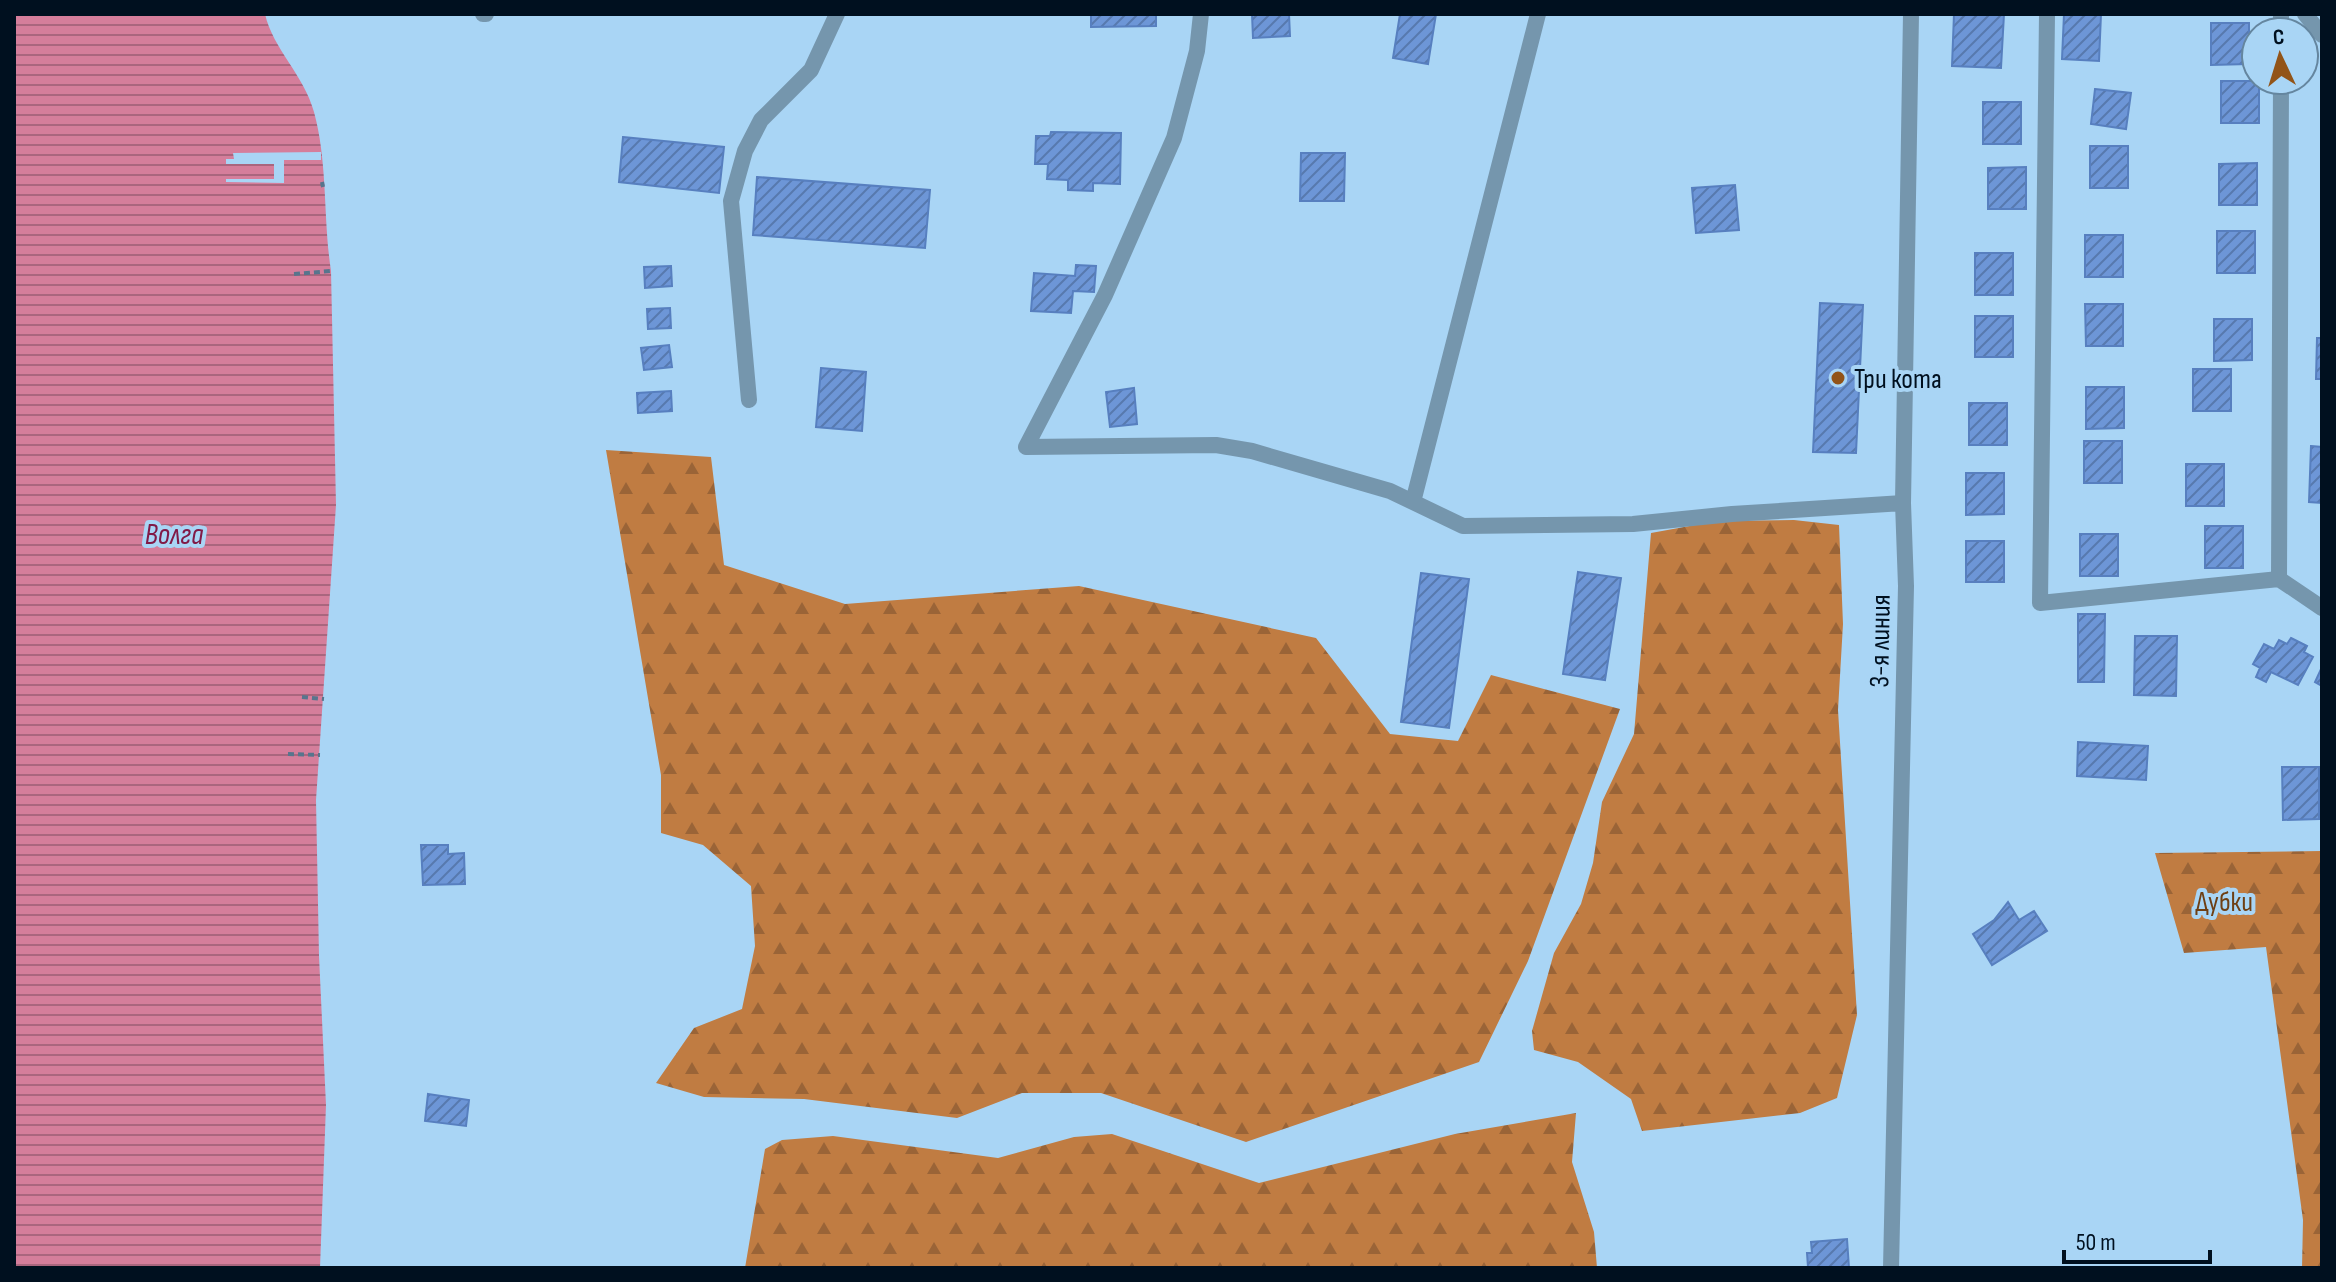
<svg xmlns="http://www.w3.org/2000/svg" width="2336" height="1282" viewBox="0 0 2336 1282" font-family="'Sofia Sans Condensed',sans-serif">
<defs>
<pattern id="forest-firs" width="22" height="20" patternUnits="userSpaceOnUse" patternTransform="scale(2)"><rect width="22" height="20" fill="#c07c42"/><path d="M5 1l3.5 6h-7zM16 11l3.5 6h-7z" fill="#9a6437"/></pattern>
<pattern id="water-rules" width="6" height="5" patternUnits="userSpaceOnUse" patternTransform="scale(2)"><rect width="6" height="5" fill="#d57e9b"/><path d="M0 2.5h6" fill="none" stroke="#aa667e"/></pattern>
<pattern id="building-hatch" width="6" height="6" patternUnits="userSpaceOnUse" patternTransform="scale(2)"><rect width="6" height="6" fill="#6d96d7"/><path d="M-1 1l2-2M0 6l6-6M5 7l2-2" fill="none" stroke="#5779ae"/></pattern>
</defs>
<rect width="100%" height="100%" fill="#a9d5f5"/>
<path fill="url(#forest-firs)" d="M606,450L711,457L724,565L845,604L1079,586L1316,638L1390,734L1458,741L1491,675L1620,709L1528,961L1479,1062L1246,1142L1101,1093H1022L957,1118L804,1099L704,1097L656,1083L694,1028L742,1009L755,946L751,886L703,845L661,833V775Z
M1794,520L1839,525L1843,624L1838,710L1857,1015L1837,1098L1800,1113L1642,1131L1631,1099L1578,1062L1534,1050L1532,1031L1554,953L1581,904L1593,863L1602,802L1634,734L1651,533L1717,521Z
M2322,851V1268H2302L2303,1220L2266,947L2184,953L2155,853Z
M1576,1113L1572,1162L1594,1232L1597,1268H745L765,1149L782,1140L833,1136L998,1158L1074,1137L1112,1134L1259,1183L1455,1134Z"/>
<path fill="url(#water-rules)" d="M14,14H265C273,49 304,75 314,112C328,163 323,219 331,271L336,505L316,800L319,956L326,1105L320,1268H14Z"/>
<path fill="#a9d5f5" d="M321,152V160H284V183L226,182V179H274V164H226V159H234L233,153Z"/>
<path fill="url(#building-hatch)" stroke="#577fbf" stroke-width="2" d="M1091,14H1156V26L1091,27Z
M1252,14H1289L1290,36L1253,38Z
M1400,14H1436L1428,64L1393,58Z
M1954,14H2004L2001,68L1952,66Z
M2064,14H2101L2099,61L2062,59Z
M2211,23H2249V64L2211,65Z
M2221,81H2259V123H2221Z
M2095,89L2131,93L2126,129L2091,124Z
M1983,102H2021V144H1983Z
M1051,132L1121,133L1120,184L1093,183V191L1068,190V180L1047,179L1048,164H1035L1036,136H1050Z
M623,137L724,147L719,193L619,182Z
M2090,146H2128V188H2090Z
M1301,153H1345L1344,201H1300Z
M2257,163V205H2219V164Z
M2026,167V209H1988V168Z
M757,177L930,190L925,248L753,235Z
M1735,185L1739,230L1696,233L1692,188Z
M2217,231H2255V273H2217Z
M2085,235H2123V277H2085Z
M1975,253H2013V295H1975Z
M1076,265L1096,266L1094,292L1073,291L1071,313L1031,311L1034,273L1075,276Z
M671,266L672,286L645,288L644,267Z
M1820,303L1863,305L1856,453L1813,452Z
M2085,304H2123V346H2086Z
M670,308L671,328L648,329L647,309Z
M1975,316H2013V357H1975Z
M2214,319H2252V360L2214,361Z
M2317,338H2322V379H2316Z
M669,345L672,367L644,370L641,348Z
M821,368L866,372L862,431L816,427Z
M2193,369H2231V411H2193Z
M2086,387H2124V428L2086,429Z
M1134,388L1137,424L1110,427L1106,392Z
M671,391L672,411L638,413L637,393Z
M1969,403H2007V445H1969Z
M2084,441H2122V483H2084Z
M2311,446L2322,447V503L2309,502Z
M2186,464H2224V506H2186Z
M1966,473H2004V514L1966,515Z
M2205,526H2243V568H2205Z
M2080,534H2118V576H2080Z
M1966,541H2004V582H1966Z
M1578,572L1621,578L1605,680L1563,674Z
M1421,573L1469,579L1449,728L1401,722Z
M2078,614H2105L2104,682H2078Z
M2135,636H2177L2176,696L2134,695Z
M2291,638L2307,646L2304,652L2313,657L2298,685L2271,672L2266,682L2256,677L2260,668L2253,664L2264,644L2274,649L2279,640L2287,644Z
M2322,667V686L2315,682Z
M2078,742L2148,746L2146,780L2077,776Z
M2282,767H2319V819L2283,820Z
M421,845H448V854L464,853L465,884L423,885Z
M2008,902L2019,920L2034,911L2047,931L1992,965L1973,934L1994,920Z
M428,1094L469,1100L466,1126L425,1121Z
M1847,1239L1849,1268L1808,1267L1807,1253H1812L1811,1242Z"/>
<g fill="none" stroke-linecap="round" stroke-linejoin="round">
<path stroke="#57758d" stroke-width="4" stroke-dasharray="6 4" stroke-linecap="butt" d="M322,182L323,187
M294,274L331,271
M302,697L324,699
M288,754L320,755"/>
<path stroke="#7596ad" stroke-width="16" d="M483,14H486
M1201,14L1197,51L1174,138L1105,295L1026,447L1216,445L1252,451L1390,491L1463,526L1633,524L1732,514L1903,503
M2047,14L2040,603L2279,579L2322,608
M2305,14L2322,35
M2281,32V14
M749,400L731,201L745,151L761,120L811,70L837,14
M1413,502L1538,14
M2279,579L2281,80
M1891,1268L1906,586L1903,503L1911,14"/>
</g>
<circle fill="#925418" stroke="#a9d5f5" stroke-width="3" cx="1838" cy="378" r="8"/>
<g text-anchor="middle" stroke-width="8" stroke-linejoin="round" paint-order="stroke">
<g font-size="28" fill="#00101f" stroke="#a9d5f5" text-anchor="start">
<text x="1854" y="388">Три кота</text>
</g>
<g font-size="28" fill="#00101f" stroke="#a9d5f5">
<text transform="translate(1879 641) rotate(-89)" y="10">3-я линия</text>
</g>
<g font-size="28" fill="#6e3f14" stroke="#a9d5f5">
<text x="2224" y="911">Дубки</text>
</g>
<g font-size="30" font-style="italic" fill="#811a47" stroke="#a9d5f5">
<text x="174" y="544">Волга</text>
</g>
</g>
<rect width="2336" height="1282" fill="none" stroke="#00101f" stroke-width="32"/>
<g transform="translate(2280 56) rotate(356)"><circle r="38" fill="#a9d5f5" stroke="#65869f" stroke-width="2"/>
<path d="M0-6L14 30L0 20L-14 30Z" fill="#925418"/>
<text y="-12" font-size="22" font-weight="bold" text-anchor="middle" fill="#00101f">С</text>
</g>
<path d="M2064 1250v12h146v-12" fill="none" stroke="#00101f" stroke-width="4"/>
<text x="2076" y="1250" font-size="24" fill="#00101f" stroke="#a9d5f5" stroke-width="6" paint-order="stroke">50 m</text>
</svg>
